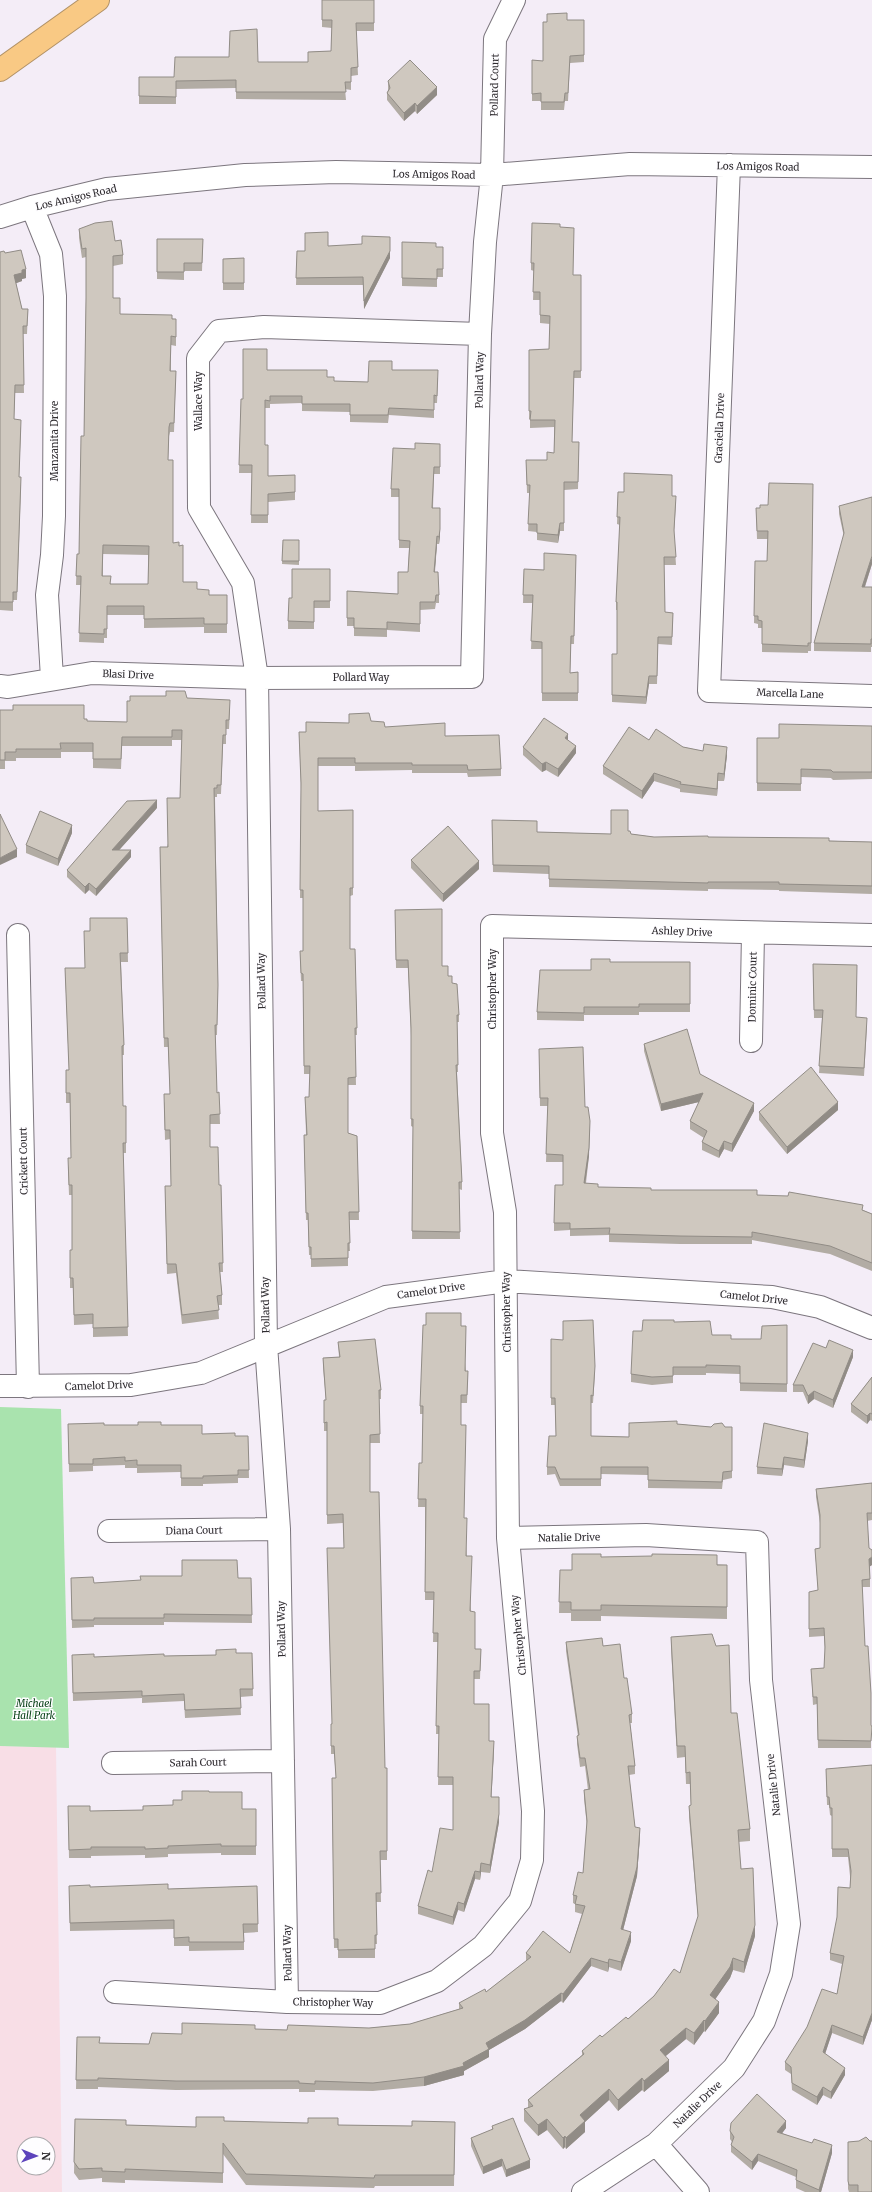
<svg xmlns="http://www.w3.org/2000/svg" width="872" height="2192" viewBox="0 0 872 2192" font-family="Merriweather,serif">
<rect width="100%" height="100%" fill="#f4edf7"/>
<path fill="#f8dee6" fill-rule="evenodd" d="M0,1746L56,1747L62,2192H0ZM24,2144H48V2168H24Z"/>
<path fill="#a9e3ae" d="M0,1407L61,1409L69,1748L0,1746Z"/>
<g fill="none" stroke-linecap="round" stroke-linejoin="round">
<defs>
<path id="minor" d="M729,165L709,691L872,696
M32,207L51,254L55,296L54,516L52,555L47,595L52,678
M0,217L32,207L107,189L245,175L336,172L492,175L630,164L872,167
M0,686L8,687L92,673L257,678L472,677L480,334L485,242L492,175L495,39L514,0
M18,935L28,1387
M751,1041L753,933
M0,1386L131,1385L201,1373L386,1297L506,1281L772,1297L820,1307L872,1328
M109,1531L279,1529
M508,1538L646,1535L757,1542L761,1680L789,1924L781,1974L764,2021L734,2068L656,2144L583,2192
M113,1763L283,1761
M115,1992L287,2002L380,2003L437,1981L483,1946L520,1901L532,1860L533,1811L508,1538L505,1212L492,1133V926L872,935
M287,2002L279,1529L266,1345L257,678L243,583L199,508L198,358L219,331L264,327L480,334
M656,2144L698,2192"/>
<path id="highway" d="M0,70L98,0"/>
</defs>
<use href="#minor" stroke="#7c767e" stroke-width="24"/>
<use href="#highway" stroke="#b29267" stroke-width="24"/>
<use href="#minor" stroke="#fff" stroke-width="22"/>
<use href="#highway" stroke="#f9c984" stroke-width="22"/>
</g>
<path fill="#b2aca4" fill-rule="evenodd" d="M322,0H374V31H356L358,75L351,76V90L345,89L346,100L236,99V88L176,89V104H139V77H174L258,62H308V52L331,51L332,28L322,27Z
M567,20H584V62L570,63L568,101H565L564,110H541V101H532V60L543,61L547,22Z
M388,81L437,95L417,114L415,111L404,121L387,100V93L388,90Z
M560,227L573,275H581V378H574L572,442H579L578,489L564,490V531H560L558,543L537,540V532L528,531L530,493H527L526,460H547L554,453V427L530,428V419H529V350L549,349L550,324L540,323V300H533L534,271L531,270V263Z
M79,229L115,241L123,255V264L113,266V298L120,314L176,319V346L171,345V371H176L174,432H170L169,436L168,460L173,543L179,546L183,582L209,595H227V633H204V627L144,628V615H107V638H104V643L79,642L81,585H76L77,554H79L84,436L86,301V257L82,258L79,238ZM103,554L148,555V584H111L103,576Z
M157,239H203L202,271H184V280L157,279Z
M402,242L436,247H443V277H437V287L402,286Z
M390,245V258L364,309L363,285H296L297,251H305L328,246Z
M0,252L5,253L26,278L22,279V281L16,283L22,309H28L27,334H23L24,393H15L14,419L21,428L19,477L21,486L17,600H13V611L0,610Z
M244,258V290H223V259Z
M267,370L327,377L334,381L368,382L392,370L438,378L437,403H434V418L389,415L388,423L350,422V412L302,411V403L270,404V408H265V445L268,476L295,475V500L268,502V523H251L252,473H239L241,399H243Z
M440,444V474H434L433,508L440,536L439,544H437L435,572L439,595V603H436L435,609L420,610V632L387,630V637L354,636V626H347V591L398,594L408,572L409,548H399V497H391V489L415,449Z
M813,484L811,651H808V653L762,652V628H758V624L754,623L755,561H767L768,539H757L756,508H760L768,505Z
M618,492L672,496L676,503L674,534L676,565H664L665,612L673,613L672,645L658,644L657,684H649L646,704L612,702V654H617V610H616V602L620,525L617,524Z
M839,506L872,564L865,587H872V647H871V652L814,651V643L844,537L839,514Z
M283,540H299V565L282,564Z
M576,555L574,644H571L570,673L578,672V701H542V649H531L533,603H523L524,569L544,570Z
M330,569V608H314V629H288V621L292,598Z
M187,698L230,709L229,729H226V744H223L221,794H217V797H215L218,985L217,1035H215L217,1093L219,1092L220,1124H210V1147L219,1185H221L223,1272H220L222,1295V1305H218L219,1319L182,1324L176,1273L167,1274L165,1186H171L170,1139L165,1140L164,1103L170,1094L168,1047H164L160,847H167L180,798L182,740H172V746H122L121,769L93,768V752H61V758H16V761H5V769H0V710L84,719L87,721L127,722Z
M371,721L385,727L445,736L501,769V776L468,777L467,773H412V770L355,771V766H318V811L353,810V895L350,896V949H355L357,1035H355L356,1085H348V1133L357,1136L359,1220H349L350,1251H348V1266L311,1267V1255H309L308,1220H306L304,1135H306L305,1097H309L310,1074H304L303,981H301L300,959V951H303V898H300L301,789L299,732H306V722L349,723Z
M872,726V779L833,780L831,778L801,777V791H757V738H779Z
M568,740L576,753L558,777L546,770L542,772L523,755V747Z
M649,740L703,751L727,755L724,781H718L717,796L680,792V789L654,781L642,799L603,774V766Z
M157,808L119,850L131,857L96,896L89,890L85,894L67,877V870Z
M492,820L537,832L611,834L628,831L631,834L654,837H708L872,842V894L779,891V890L708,889V891L549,887V874L493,872Z
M72,833L58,866L26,853V845Z
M411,860L479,869L443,902L411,868Z
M395,910L442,966L452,984L459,1015V1022H457L458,1072H457L462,1182V1190L459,1189L460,1239H412L413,1127L411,1126V1036L408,968H396Z
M127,918L128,962H121L124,1045V1055H122L123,1106H126V1153H123L128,1336L93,1337V1324L74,1325L73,1288H70V1260L72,1250V1195H69L68,1168L71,1158L70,1103H66V1070H69L65,968H85L90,931Z
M610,962H690V1012H639V1015H584V1021L537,1020V1012L591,970Z
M813,964L856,1017L867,1026L864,1076L819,1073L822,1018H814Z
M644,1044L700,1074L754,1111L732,1152L724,1149L719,1158L702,1150V1142L704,1138L690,1129V1121L699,1102L661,1111L644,1051Z
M539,1049L585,1107L589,1156L586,1183L598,1187L651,1190L757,1195L863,1210L872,1214V1271L830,1254L752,1240V1244H680L609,1242V1235L570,1236V1230L554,1231V1223L563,1185V1162H546L548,1106H540Z
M838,1110L787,1154L759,1120V1112Z
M674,1322L712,1335L731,1339H761L787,1325V1392L740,1391V1374L706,1373V1375H673V1383L652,1385L631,1382V1374L642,1331Z
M461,1326L466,1371H468L467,1403H461V1425L464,1518L471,1611L475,1649H481L480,1679H474V1704L489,1741L494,1749L491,1797H499V1822L490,1873L481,1872L480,1880L475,1879L464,1912L458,1910L453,1925L418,1914V1906L432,1872L453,1830V1785H438L439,1734H436L438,1642H433L434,1600H425V1507H418L419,1463H422L423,1414H420V1406Z
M551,1339L595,1373L593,1403H591V1436L629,1437L677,1424L711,1427H732V1478L723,1480L722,1489L648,1488V1475L601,1474V1486H560L555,1474L547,1475V1467L556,1436L555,1405H551Z
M338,1342L381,1390V1399H379L380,1443H370V1492L385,1768L387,1777V1860H380L381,1902H376L377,1944H375V1958H338V1948H334L332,1778H336L334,1754H331V1724H332L344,1548L343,1523L327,1524V1431H324V1400H326L323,1367V1358L339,1357Z
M826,1348L853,1357L833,1408L814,1399L808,1404L803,1392H793V1385Z
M872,1377V1421L870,1420L867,1424L851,1412V1404Z
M68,1424L104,1425H161L202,1434L235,1436H248L249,1478H238V1483L203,1484V1486H181V1472L137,1473V1468H125V1465L93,1466V1471L69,1472Z
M808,1441L804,1468L784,1465L782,1476L757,1474V1467Z
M872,1483V1520L867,1521L869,1548L872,1565L870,1566V1587H862L865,1646L871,1693V1748H818L817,1704L813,1705L811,1669L824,1668L825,1652L824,1636L809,1637V1629L818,1590L815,1549L820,1548V1523L816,1497V1489Z
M601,1557L727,1565V1619L601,1616V1621H571V1613H559L560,1570H572Z
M71,1578L94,1583L251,1578L252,1623L164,1622V1625H94V1627L72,1628Z
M671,1637L731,1713L750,1829V1841L738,1842L741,1869L755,1936L744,1973L733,1970L730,1978L715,1999L719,2013L705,2032L704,2031L694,2045L686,2039L665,2056L669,2071L644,2092L642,2090L618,2111L609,2100L585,2122V2132L566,2149L565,2147L563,2149L547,2130L538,2136L524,2121V2109L528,2108V2100L582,2055V2051L628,2019L680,1973L698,1918L689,1817V1806L691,1805L690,1784H686L685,1757L677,1758L671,1648Z
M566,1642L603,1646L624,1678L632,1714V1723H630L635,1766V1774L629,1775L635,1827L640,1836L637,1876L623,1930L631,1941L621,1971L609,1967L608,1972L591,1966L563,2003L561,2001L525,2029L489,2050V2057L464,2071V2075L424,2086L373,2091L315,2090V2092H299V2089L176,2090L98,2087V2089H76L77,2037L100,2043L149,2044L182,2034L255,2029L287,2030L369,2028L410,2024L459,2009V2003L486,1992L526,1961V1953H570L582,1914L575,1912V1904L573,1903V1895L583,1873L587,1826L584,1799V1790H588L585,1766L580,1767L577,1744V1736H578L566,1651Z
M236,1653H252L253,1696L240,1697L241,1715L185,1718L184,1701L142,1703V1698L73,1701L72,1655L94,1657L164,1656L216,1655Z
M872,1765V2020L863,2045L832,2033L825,2054L845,2075L831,2099L823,2095L817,2105L792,2090L791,2074L785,2070V2062L837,1994L842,1964L830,1960V1953L850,1888V1876L848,1857H832V1816L830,1815L829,1805H827L826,1769Z
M209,1792L242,1809H256V1855H221V1853L168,1854V1857L145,1858V1855L91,1856V1858H69L68,1806L90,1811L143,1810L173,1805L182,1800Z
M69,1886L90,1887L168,1889L257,1886L258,1932L244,1933V1950L189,1951V1946H174V1929L70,1931Z
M75,2119L126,2125L196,2127L224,2121L338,2125L412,2126L455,2122L454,2186H375L374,2188L246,2185L223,2154V2183L125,2180V2183L102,2182V2178L79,2180L74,2173Z
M492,2126L530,2168L506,2177L502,2166L483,2174L471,2146V2138L492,2130Z
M786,2128L782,2133L832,2153L821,2192H805L796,2188V2177L758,2161L752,2170L731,2152V2145L732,2142L730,2139V2131Z
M870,2141L872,2192H849L848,2189V2142Z"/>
<path fill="#918c86" d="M437,87V95L417,114V106Z
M415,103V111L404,121V113Z
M390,237V258L364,309V301Z
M26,269V278L22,279V281L14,284V275L22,270Z
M560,523V531L558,543V535Z
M440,529V536L439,544V537Z
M437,536V544L434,580V572Z
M872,556V564L862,595V587Z
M649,676V684L646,704V697Z
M568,734V742L565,738Z
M576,746V753L558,777V769Z
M727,747V755L724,781V774Z
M546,762V770L542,772V764Z
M654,773V781L642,799V791Z
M718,773V781L717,796V789Z
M157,800V808L112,858V850Z
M72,825V833L58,866V859Z
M17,849V857L0,865V858Z
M131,850V857L96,896V889Z
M479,861V869L443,902V894Z
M89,883V890L85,894V887Z
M703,1093V1101L661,1111V1104Z
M838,1102V1110L787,1154V1147Z
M754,1103V1111L732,1152V1144Z
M590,1121L589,1156L584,1191V1183Z
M724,1141V1149L719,1158V1151Z
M853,1350V1357L833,1408V1400Z
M814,1391V1399L808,1404V1396Z
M870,1413V1420L867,1424V1416Z
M808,1433V1441L804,1468V1460Z
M784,1457V1465L782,1476V1469Z
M872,1557V1565L869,1567V1559Z
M494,1741V1749L491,1805V1797Z
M499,1814V1822L490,1873V1865Z
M640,1828V1836L637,1876L621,1938V1929Z
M481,1863V1872L480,1880V1872Z
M475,1871V1879L464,1912V1904Z
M458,1902V1910L453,1925V1917Z
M755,1925V1936L744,1973V1962Z
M631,1932V1941L621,1971V1962Z
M591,1958V1966L563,2003V1994Z
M733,1958V1970L730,1978L710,2007V1995Z
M609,1959V1967L608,1972V1963Z
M561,1993V2001L525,2029L489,2050V2057L464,2071V2075L424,2086V2077L463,2063L486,2043Z
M719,2002V2013L705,2032V2021Z
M872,2013V2020L863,2045V2037Z
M704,2020V2031L694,2045V2033Z
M832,2025V2033L823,2060V2052Z
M686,2028V2039L660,2061V2050Z
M669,2060V2071L644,2092V2081Z
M845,2068V2075L831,2099V2092Z
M642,2078V2090L618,2111V2100Z
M823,2087V2095L817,2105V2097Z
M609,2089V2100L585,2122V2132L566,2149V2138L580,2115Z
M547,2119V2130L538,2136V2125Z
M786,2121V2128L777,2140V2132Z
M565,2136V2147L563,2149V2138Z
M832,2145V2153L821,2192H819V2190Z
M758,2154V2161L752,2170V2162Z
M502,2159V2166L483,2174V2167Z
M530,2160V2168L506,2177V2170Z"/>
<path fill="#cfc8bf" stroke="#918c86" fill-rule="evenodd" d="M322,0H374V23H356L358,67L351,68V82H345L346,92H236V80L176,81V97L139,96V77H174L175,57H229L230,31L257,29L258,62H308V52L331,51L332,20H322Z
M567,13V20H584V55L570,56L568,93H565L564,102H541V93L532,94V60L543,61V22H547V14Z
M410,60L437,87L417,106L415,103L404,113L387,93L390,88L388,81Z
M112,221L115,241L121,240L123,255L113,256V298H120V314L172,315V319H176V337L171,336V340L170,371H176L174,423H170L169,427L168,460H173V543L179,542V546L183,545V582H197V589L209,590V595H227V624H204V618L144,619V606H107V629H104V634L79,633L81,579V576H76L77,554H79L81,436H84L86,298V248L82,249L79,229L95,223ZM103,545L149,546L148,584H110L111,576H102Z
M532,223L560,224V227L574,228L573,275H581V371H574L572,442H579L578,482H564V523H560L558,535L537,533V524H528L530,485H527L526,460H547V452L554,453L555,420H530L531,411H529V350L549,349L550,316L540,315V292H533L534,263H531Z
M328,232V246L362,244V236L390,237V251L364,301L363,277L296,278L297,251H305V233Z
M157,239H203L202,263H184V272H157Z
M402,242L436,243V247H443V269H437V279L402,278Z
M21,250L26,269L22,270V273L14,275L22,309H28L27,326H23L24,385H15L14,419L21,420L19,477H21L17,592H13V602H0V252L4,251L5,253Z
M244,258V283H223V259Z
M243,349H267V370H327V377H334V381L368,382L369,361H392V370H438L437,396L434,395V410L389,408L388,415H350V404H302V396H270V401L265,400V445H268V476L295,475V492L268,494V515H251L252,465H239L241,399H243Z
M415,443L440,444V467H434L432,508H440V529L439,537L437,536L434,572H438L439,595H436L435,602H420V624L387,622V629L354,628V618H347V591L398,594V572H408L410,541L399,540V489H391L393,448L415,449Z
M624,473L672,475V496H676L674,530L676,557H664L665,612L673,613L672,637H658L657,676H649L646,697L612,695V654H617V602H616L620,517H617L618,492H624Z
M769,483L813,484L811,643H808V646L762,644V621L758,620V616H754L755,561H767L768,531H757L756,508H760V505H768Z
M872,497V556L862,587H872V639H871V644L814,643L844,533L839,506Z
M283,540H299V561H282Z
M544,553L576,555L574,636H571L570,673L578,672V693H542V642L531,641L533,595H523L524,569L544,570Z
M292,569H330V601H314V622L288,621L289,598H292Z
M166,691H185L187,698L230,700L229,720H226V735H223L221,785H217V788H214L218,985L217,1025H215L217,1093L219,1092L220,1114L210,1115V1147H218L219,1185H221L223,1263H219L222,1295L217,1296L219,1310L182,1315L176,1264H167L165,1186H171L170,1130H165L164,1094H170L168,1038H164L160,847H168L167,798H180L182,730H172V737H122L121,759H93V743H60L61,749H16V752H5V760H0V710H13V705H84V719H87V721L127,722V701H130V696H166Z
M369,713L371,721L384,722L385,727L445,723V736L499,735L501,769L468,770L467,765H412V763H355V758H318V811L353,810V888H350V949H355L357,1028H355L356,1077L348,1078V1133L357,1136L359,1212H349L350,1243H348V1258L311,1259V1247H309L308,1213H306L304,1135H307L305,1097H309L310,1066H304L303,974L301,973L300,951H303V890H300L301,783L299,732H306V722L349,723V714Z
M544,718L568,734L565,738L576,746L558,769L546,762L542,764L523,747Z
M779,724L872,726V772H833L831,770L801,769V784L757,783V738H779Z
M629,727L649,740L656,729L683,747L703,751L704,744L727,747L724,774L718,773L717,789L680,784L681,782L654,773L642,791L603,766Z
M157,800L112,850H131L96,889L89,883L85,887L67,870L127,801Z
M611,810H628V831H630L631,834L654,837L708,836V837L829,838V841L872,842V886L779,884V882H708V883L549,879V866L493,865L492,820L537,821V832L611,834Z
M40,811L72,825L58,859L26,845Z
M0,814L17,849L0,858Z
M448,826L479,861L443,894L411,860Z
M442,909V966H448V976H452V983L457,984L459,1015H457L458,1065H456L462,1182H459L460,1232L412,1231L413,1119H411V1028L408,960H396L395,910Z
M90,918H127L128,953H120L124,1045L122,1046L123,1106H126V1143H123L128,1327L93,1328V1314L74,1315L73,1278H70V1250H72V1185H69L68,1158H71L70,1093H66V1070H69L65,968H85L84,931H90Z
M591,959H610V962H690V1004H639V1007H584V1013L537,1012L540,970H591Z
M813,964L857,965L856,1017L867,1018L864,1068L819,1066L823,1010H814Z
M687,1029L700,1074L754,1103L732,1144L724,1141L719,1151L702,1142L707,1131L690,1121L703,1093L661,1104L644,1044Z
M583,1047L585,1107H588L590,1121L589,1148L584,1183L598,1184V1187L651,1188V1190H757V1195L788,1196L789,1192L863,1205L862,1210L872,1214V1263L830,1246L752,1232V1237L680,1236L609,1234L610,1228L570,1229V1223H554L555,1185H563V1155L546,1154L548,1098H540L539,1049Z
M811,1067L838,1102L787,1147L759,1112Z
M426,1313H461V1326H466L465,1371H468L467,1395H461V1425H466L464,1518H467L466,1556H472L470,1611L475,1612V1649H481L480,1671H474V1704H489V1741H494L491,1797H499V1814L490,1865L481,1863L480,1872L475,1871L464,1904L458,1902L453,1917L418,1906L428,1870L432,1872L440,1828L453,1830V1777H438L439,1726H436L438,1633H433L434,1592H425L426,1499H418L419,1463H422L423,1406H420L423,1325H426Z
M593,1320L595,1366L593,1396L591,1395V1436L629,1437V1423L677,1421V1424L711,1427L714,1424L722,1423L725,1427H732V1471L723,1472L722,1482L648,1480V1467H601V1479H560L555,1467H547L549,1436H556L555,1398H551V1339L563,1340V1321Z
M643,1320H674V1322L710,1321L712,1335H731V1339H761L762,1326L787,1325V1384L740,1383V1366L706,1365V1367H673V1376L652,1377L631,1374L633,1331H642Z
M375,1339L381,1390H379L380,1434L370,1435V1492H379L385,1768H387V1851H380L381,1893H376L377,1935H375V1949L338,1950V1939H334L332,1778H336L334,1746H331V1724H332L327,1548H344L343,1514L327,1515V1422L324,1423V1400H326L323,1358L340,1357L338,1342Z
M829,1340L853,1350L833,1400L814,1391L808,1396L803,1385H793L813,1343L826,1348Z
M872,1377V1414L870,1413L867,1416L851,1404Z
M138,1422H161V1425H202V1434L235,1433V1436H248L249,1470H238V1475L203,1476V1478H181V1465H137V1460L125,1461V1457L93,1459V1464H69L68,1424L104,1423V1425H138Z
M764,1423L808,1433L804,1460L784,1457L782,1469L757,1467Z
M872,1483V1513H867L869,1548L872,1550V1557L869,1559L870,1579L862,1580L865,1646H868L871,1693V1725L872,1727L871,1741L818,1740L817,1697H813L811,1669L824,1668L825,1647L824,1628L809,1629V1592L818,1590L815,1549L820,1548V1515L816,1489Z
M572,1554H601V1557L652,1556V1554L717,1555V1565H727V1607L601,1605V1610H571V1602H559L560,1570H572Z
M182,1560H237L238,1578H251L252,1615L164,1614V1618H94V1620H72L71,1578L93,1577L94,1583L141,1580L140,1576H182Z
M712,1634L716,1646L729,1645L731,1713H737L750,1829L738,1830L741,1869L753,1868L755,1925L744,1962L733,1958L730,1967L710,1995L719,2002L705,2021L704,2020L694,2033L686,2028L660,2050L669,2060L644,2081L642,2078L618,2100L609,2089L580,2115L585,2121L566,2138L565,2136L563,2138L547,2119L538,2125L524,2109L533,2106L528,2100L584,2054L582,2051L600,2035L602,2037L626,2017L628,2019L654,1996L674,1969L680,1973L698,1916L689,1806L691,1805L690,1772L686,1773L685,1746H677L671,1637Z
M602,1638L603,1646L620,1644L624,1678H627L632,1714L629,1715L635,1766H628L635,1827L640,1828L637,1867L621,1929L631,1932L621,1962L609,1959L608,1963L591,1958L563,1994L561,1993L525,2020L486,2043L489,2049L463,2063L464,2066L424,2077L373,2083L315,2081V2084L299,2083V2081H176L98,2078V2080H76L77,2037H100L99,2043L149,2044L152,2033L182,2034V2023L255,2025V2029L287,2030L288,2025L369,2028L410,2024L463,2008L459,2003L485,1989L486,1992L531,1957L526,1953L543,1931L570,1953L585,1906L575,1904L577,1896L573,1895L578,1872L583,1873L587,1821L584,1790L590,1789L585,1758H580L577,1736L579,1735L566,1642Z
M236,1649V1653H252L253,1689H240L241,1708L185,1710L184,1694L142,1696V1691L73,1693L72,1655L94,1654V1657L164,1654V1656L216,1655V1650Z
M872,1765V2013L863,2037L832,2025L823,2052L845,2068L831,2092L823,2087L817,2097L792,2083L791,2067L785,2062L807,2027L822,1989L837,1994L844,1956L830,1953L837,1917L838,1887L850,1888L851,1871L848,1849H832V1808H830L829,1797H827L826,1769Z
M182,1791H209V1792H242V1809H256V1846H221V1844L168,1846V1848L145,1849V1847H91V1849L69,1850L68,1806H90V1811L143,1810V1806L173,1805V1800H182Z
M168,1884V1889L257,1886L258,1924H243L244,1942H189V1937L174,1938V1920L70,1923L69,1886L90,1885V1887Z
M757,2094L786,2121L777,2132L812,2143L814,2139L832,2145L819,2190L796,2180L797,2170L758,2154L752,2162L731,2145L734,2137L730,2131L731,2123Z
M196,2117H224V2121L308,2123V2118H338V2125L412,2126V2121L455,2122L454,2175H375L374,2178L246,2174L223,2143V2173L125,2169V2172L102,2171V2168L79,2169L74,2162L75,2119L126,2120V2125L196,2127Z
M513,2118L530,2160L506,2170L502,2159L483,2167L471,2138L493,2129L492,2126Z
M866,2137L870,2141H872V2192H858V2185H849L848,2181V2142L859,2141Z"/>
<g text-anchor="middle" stroke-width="3" stroke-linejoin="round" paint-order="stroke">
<g font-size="10" fill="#2f2c30" stroke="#fefdff">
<text transform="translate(494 85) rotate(-89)" y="4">Pollard Court</text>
<text transform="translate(758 166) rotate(1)" y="4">Los Amigos Road</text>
<text transform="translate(434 174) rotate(1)" y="4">Los Amigos Road</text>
<text transform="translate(76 197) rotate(-13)" y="4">Los Amigos Road</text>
<text transform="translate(479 380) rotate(-89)" y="4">Pollard Way</text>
<text transform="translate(198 401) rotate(-90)" y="4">Wallace Way</text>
<text transform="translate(719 428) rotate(-88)" y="4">Graciella Drive</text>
<text transform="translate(54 441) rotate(-90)" y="4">Manzanita Drive</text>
<text transform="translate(128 674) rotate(2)" y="4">Blasi Drive</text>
<text x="361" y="681">Pollard Way</text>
<text transform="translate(790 693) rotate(2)" y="4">Marcella Lane</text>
<text transform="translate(682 931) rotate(2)" y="4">Ashley Drive</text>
<text transform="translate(261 981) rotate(-91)" y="4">Pollard Way</text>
<text transform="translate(752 987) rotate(-89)" y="4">Dominic Court</text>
<text transform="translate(492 989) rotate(-90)" y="4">Christopher Way</text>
<text transform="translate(23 1161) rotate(-91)" y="4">Crickett Court</text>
<text transform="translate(431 1290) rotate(-8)" y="4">Camelot Drive</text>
<text transform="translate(754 1297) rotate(6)" y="4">Camelot Drive</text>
<text transform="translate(265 1305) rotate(-91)" y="4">Pollard Way</text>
<text transform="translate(506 1312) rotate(-91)" y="4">Christopher Way</text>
<text transform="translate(99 1385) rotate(-2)" y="4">Camelot Drive</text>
<text transform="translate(194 1530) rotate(-1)" y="4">Diana Court</text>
<text transform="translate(569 1537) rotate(-1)" y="4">Natalie Drive</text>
<text transform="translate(281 1629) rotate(-91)" y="4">Pollard Way</text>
<text transform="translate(518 1635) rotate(-96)" y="4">Christopher Way</text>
<text transform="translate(198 1762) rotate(-1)" y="4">Sarah Court</text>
<text transform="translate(773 1785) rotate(-96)" y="4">Natalie Drive</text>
<text transform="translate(287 1953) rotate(-91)" y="4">Pollard Way</text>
<text transform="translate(333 2002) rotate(1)" y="4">Christopher Way</text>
<text transform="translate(697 2104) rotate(-44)" y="4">Natalie Drive</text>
</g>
<g font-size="10" font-style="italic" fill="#013b10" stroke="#fefdff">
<text x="34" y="1707">Michael<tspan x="34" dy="12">Hall Park</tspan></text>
</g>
</g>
<g transform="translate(36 2156) rotate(91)"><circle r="19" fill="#fefdff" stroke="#aba9ac"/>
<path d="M0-3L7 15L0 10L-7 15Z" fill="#5d43bc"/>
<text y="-6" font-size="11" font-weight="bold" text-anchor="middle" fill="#2f2c30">N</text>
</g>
</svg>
